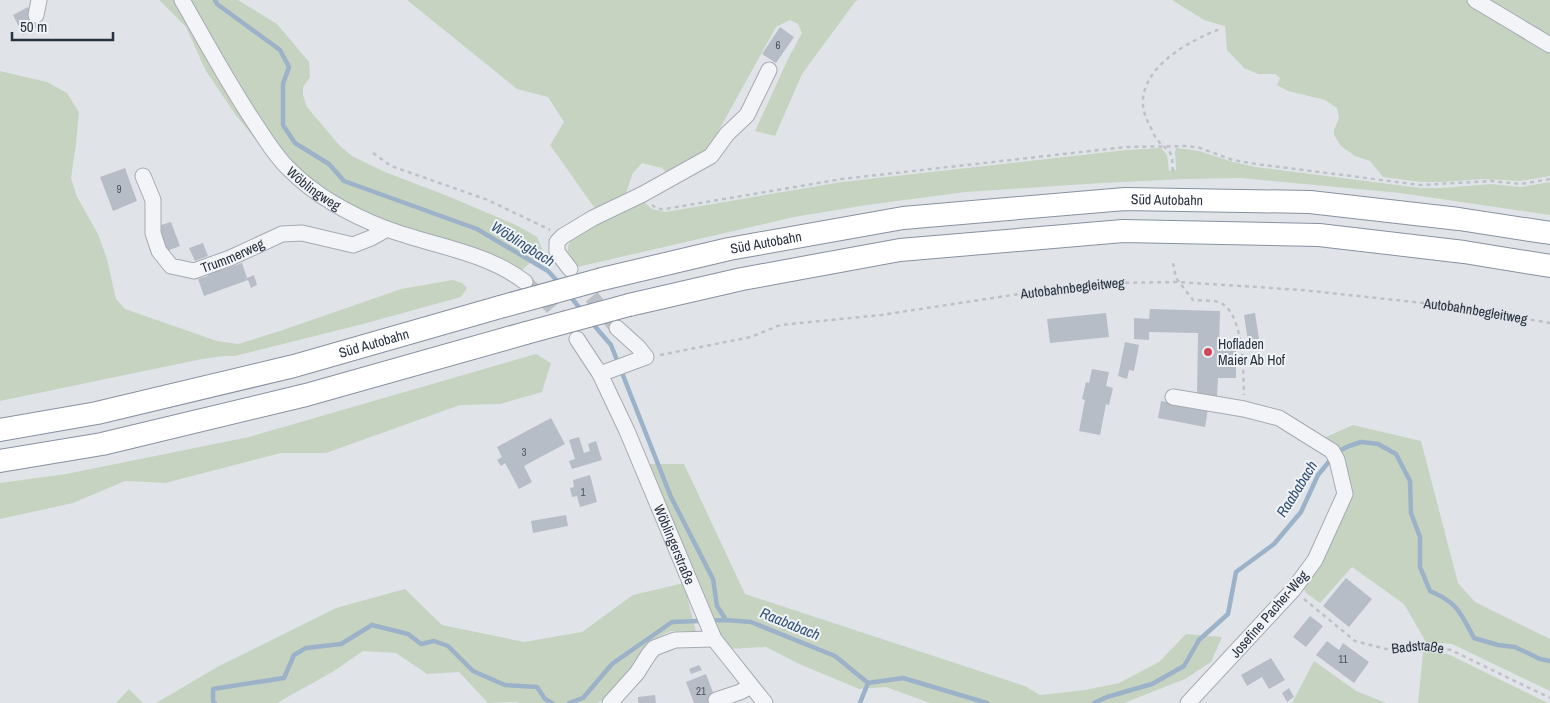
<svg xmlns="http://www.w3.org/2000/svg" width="1550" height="703" viewBox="0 0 1550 703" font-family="'Archivo Narrow',sans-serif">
<rect width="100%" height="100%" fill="#e0e4e9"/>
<path fill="#c6d3c1" d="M159,0H238L277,24L309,62L310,77L303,87V95L307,107L340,146L352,156L385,172L450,197L518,226L537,237L543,251L521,271L389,224L329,193L293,165L267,132L255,139L235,114L206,71L186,27Z
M407,0H858L855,2L802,74L775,136L755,131L788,59L802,33L798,24L790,20L776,27L718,132L717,146L667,173L662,168L642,163L633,173L626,193L596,210L550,145L564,122L548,97L517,89Z
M1172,0H1550V176L1521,181L1483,179L1442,182H1421L1383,177L1370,161L1355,156L1341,146L1334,135V130L1339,118L1337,108L1325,100L1288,91L1277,85L1280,78L1275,74H1258L1244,68L1227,50L1225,26L1204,20Z
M0,71L47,82L67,93L79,112L76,144L71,178L77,197L98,234L107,259L116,299L125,309L217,341L238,344L280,331L401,289L453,280L462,283L467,288L461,297L363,324L235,356H224L202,359L0,401Z
M1161,148L1167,155L1169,171L1176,170L1175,152L1176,148L1199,151L1233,162L1256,167L1421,188H1442L1491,184L1521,187L1550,182V215L1400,193L1241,178L1185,179L1101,183L966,192L867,205L794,217L573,268C569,259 565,250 570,241C578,228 596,226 608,220C620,214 632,207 643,201L652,209L665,212L842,182L1126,150Z
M536,354L551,363L542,392L500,404L460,405L326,453H281L165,483L125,481L73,503L0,519V483L66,474L249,437Z
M1353,425L1421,441L1458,583L1475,602L1550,639V691L1452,644L1426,642L1404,604L1352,567L1320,603L1305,592L1303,584L1348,479L1343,454L1324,438Z
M647,464H684L745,594L1025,686L1040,695L1085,690L1119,683L1159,662L1186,634L1222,637L1211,662L1185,679L1124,703H930L886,687L859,689L797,663L766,647L729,649L717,634Z
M684,583L696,632L671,631L650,641L635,663L605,698L597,703H518L517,702L488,703L459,672L427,674L396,653L363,651L334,671L277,703H156L219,666L336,608L405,589L442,625L524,642L582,632L633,595Z
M1423,652L1448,654L1548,703H1418Z
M1314,661L1356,691L1386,703H1292Z
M129,689L143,703H116Z"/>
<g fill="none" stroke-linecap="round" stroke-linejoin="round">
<path stroke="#9bb2c9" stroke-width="4.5" d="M215,0L217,4L280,50L289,67L283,84V125L295,143L329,164L344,181L477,229L548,271L560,284
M570,296L582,311
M592,323L611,345L671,497L713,579L717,606L726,620
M215,703L213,701V689L284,678L294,655L306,648L341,644L372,625L408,634L421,644L434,641L448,646L473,671L505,685L537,687L545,699L552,703
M569,703L583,698L612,664L672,622L726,620L751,622L835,656L868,683L903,678L987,703
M860,703L868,683
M1094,703L1107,697L1152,684L1184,666L1199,640L1228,614L1236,572L1274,544L1301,512L1318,475L1337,452L1349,446L1361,442L1378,444L1396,454L1410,481L1411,513L1420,537V567L1430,591C1458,603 1460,612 1474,638L1498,645L1515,647L1540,659L1550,661"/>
</g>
<path fill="#b7bdc6" d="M28,7L38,27L23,35L13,15Z
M780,27L794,37L776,63L762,54Z
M125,168L137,201L113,211L100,177Z
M171,222L180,246L167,251L158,226Z
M203,243L208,256L195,261L189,248Z
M242,263L247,278L254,275L257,285L251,288L248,280L204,296L198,279L208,276L206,273L221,267L222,270Z
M1150,309L1220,311L1219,348H1236V378H1218L1217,397H1197L1198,333L1149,332V340L1134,339V318L1149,319Z
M1106,313L1109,337L1050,343L1047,319Z
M1255,313L1259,339L1248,341L1244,315Z
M1125,342L1139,345L1134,371L1129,370L1127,379L1118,376Z
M1092,369L1109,372L1106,386L1113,388L1109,405L1106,404L1100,435L1079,431L1085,400L1082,399L1086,382L1089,383Z
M1161,401L1208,409L1205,427L1158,418Z
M551,418L565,444L524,466L532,482L519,489L505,463L501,466L497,460L502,457L497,447Z
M579,437L584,453L590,451L588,444L596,441L602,460L572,469L569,461L575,459L569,440Z
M590,475L597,502L580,507L577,496L572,497L570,488L574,487L573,480Z
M566,515L568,526L533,533L531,521Z
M1346,578L1372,599L1349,627L1323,606Z
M1310,616L1323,626L1306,647L1293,637Z
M1327,641L1339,650L1343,643L1369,662L1354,683L1316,655Z
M1271,658L1285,680L1269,689L1262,677L1247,686L1241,675Z
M699,665L702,670L691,674L689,669Z
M706,674L717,703H694L686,682Z
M1289,688L1294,697L1287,702L1282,693Z
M655,695L656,703H638V697Z"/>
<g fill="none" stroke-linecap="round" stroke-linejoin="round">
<path stroke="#bbc0c7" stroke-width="15" stroke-dasharray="15 8" stroke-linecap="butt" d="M577,279L617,328
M525,282L551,306L569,328"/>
<defs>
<g id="minor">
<path id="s3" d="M182,0C206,42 229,85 256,125C266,140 276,157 290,170C316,196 353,216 387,229C433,246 486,252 525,282"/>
<path d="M1475,0L1550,45"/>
<path d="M36,15L39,0"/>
<path id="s4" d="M143,176L153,200V233L159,251L171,266L194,271L230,258L282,234L302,233L353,245L371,238L387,229"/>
<path d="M570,269L557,252V242L563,236L593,218L643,194L711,156L727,134L747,115L769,70"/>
<path id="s5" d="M577,339L600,374L627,431L714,639L765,703"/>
<path d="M600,374L646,357L638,347L617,328"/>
<path d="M1173,397L1244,409L1279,418L1332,451L1337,460L1345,494L1315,560L1293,590L1188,703"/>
<path d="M716,700L740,692L751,686"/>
<path d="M610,703L637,673L649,654L654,648L675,640L714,639"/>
</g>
<g id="highway">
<path id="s6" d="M602,279L729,249L903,218L1125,199L1310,202L1459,219L1550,233"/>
<path d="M629,305L742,279L900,250L1123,231L1319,235L1464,252L1550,266"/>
<path id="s7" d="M0,430L97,413L294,366L500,307"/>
<path d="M0,461L102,444L306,395L526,333"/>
</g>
</defs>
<use href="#minor" stroke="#a5abb3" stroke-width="17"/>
<use href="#highway" stroke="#8791a0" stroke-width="24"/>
<g stroke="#bec2c7" stroke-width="2.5" stroke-dasharray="4 4" stroke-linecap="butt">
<path d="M373,153L391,166L488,200L550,230"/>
<path d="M1173,171C1172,166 1173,160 1171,155C1169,149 1165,148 1161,144C1157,140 1153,134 1151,128C1146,119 1142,109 1143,99C1146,64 1191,40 1220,29"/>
<path d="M652,205L658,209H665L842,179L1126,147L1187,146L1200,148L1233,160L1256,164L1421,185L1491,181L1521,184L1550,179"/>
<path d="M1173,263L1176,278L1193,300C1202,301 1217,299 1224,305C1244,320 1243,372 1244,395"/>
<path id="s1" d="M660,355L751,337L780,325L881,315L1019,294L1110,283L1178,282L1302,290L1451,306L1550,323"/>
<path id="s2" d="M1304,599L1355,641L1386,649L1423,645L1451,650L1550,698"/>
</g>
<use href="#minor" stroke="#f3f4f7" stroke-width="15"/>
<use href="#highway" stroke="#fff" stroke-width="22"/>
<defs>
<path id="highway-bridge" d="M500,307L602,279
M526,333L629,305"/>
</defs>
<use href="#highway-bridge" stroke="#8791a0" stroke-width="24" stroke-linecap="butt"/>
<use href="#highway-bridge" stroke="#fff" stroke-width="22"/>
</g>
<circle fill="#ce455d" stroke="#f0f3f6" stroke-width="2" cx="1208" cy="352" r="5"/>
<g text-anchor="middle" stroke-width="4" stroke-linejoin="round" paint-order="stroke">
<g font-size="11" fill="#4c5562">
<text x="778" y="49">6</text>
<text x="119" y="193">9</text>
<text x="524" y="456">3</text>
<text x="583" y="496">1</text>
<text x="1343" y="663">11</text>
<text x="701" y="695">21</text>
</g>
<g font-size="14" fill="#293240" stroke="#f0f3f6">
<text dy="5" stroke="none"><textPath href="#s3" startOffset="232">Wöblingweg</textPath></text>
<text dy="5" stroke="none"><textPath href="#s6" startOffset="572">Süd Autobahn</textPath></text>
<text dy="5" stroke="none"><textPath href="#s6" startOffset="168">Süd Autobahn</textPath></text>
<text dy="5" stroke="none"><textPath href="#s4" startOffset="162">Trummerweg</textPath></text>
<text dy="5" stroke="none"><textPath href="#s1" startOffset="419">Autobahnbegleitweg</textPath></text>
<text dy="5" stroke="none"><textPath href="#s1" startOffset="824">Autobahnbegleitweg</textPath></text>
<text dy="5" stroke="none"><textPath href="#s7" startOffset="384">Süd Autobahn</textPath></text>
<text dy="5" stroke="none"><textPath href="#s5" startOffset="228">Wöblingerstraße</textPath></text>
<text transform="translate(1269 614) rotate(-49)" y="5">Josefine Pacher-Weg</text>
<text dy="5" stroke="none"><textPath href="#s2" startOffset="130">Badstraße</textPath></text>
</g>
<g font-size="14" fill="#293240" stroke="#f0f3f6" text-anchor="start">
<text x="1218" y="349">Hofladen<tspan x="1218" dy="16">Maier Ab Hof</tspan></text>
</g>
<g font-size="15" font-style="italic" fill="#335174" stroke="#f0f3f6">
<text transform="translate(523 244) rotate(32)" y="5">Wöblingbach</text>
<text transform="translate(1297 489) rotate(-58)" y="5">Raababach</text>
<text transform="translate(790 624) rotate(22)" y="5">Raababach</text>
</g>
</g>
<path d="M12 32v8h101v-8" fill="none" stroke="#293240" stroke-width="2.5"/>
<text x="20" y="32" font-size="15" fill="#293240" stroke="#f0f3f6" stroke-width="4" paint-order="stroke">50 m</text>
</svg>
